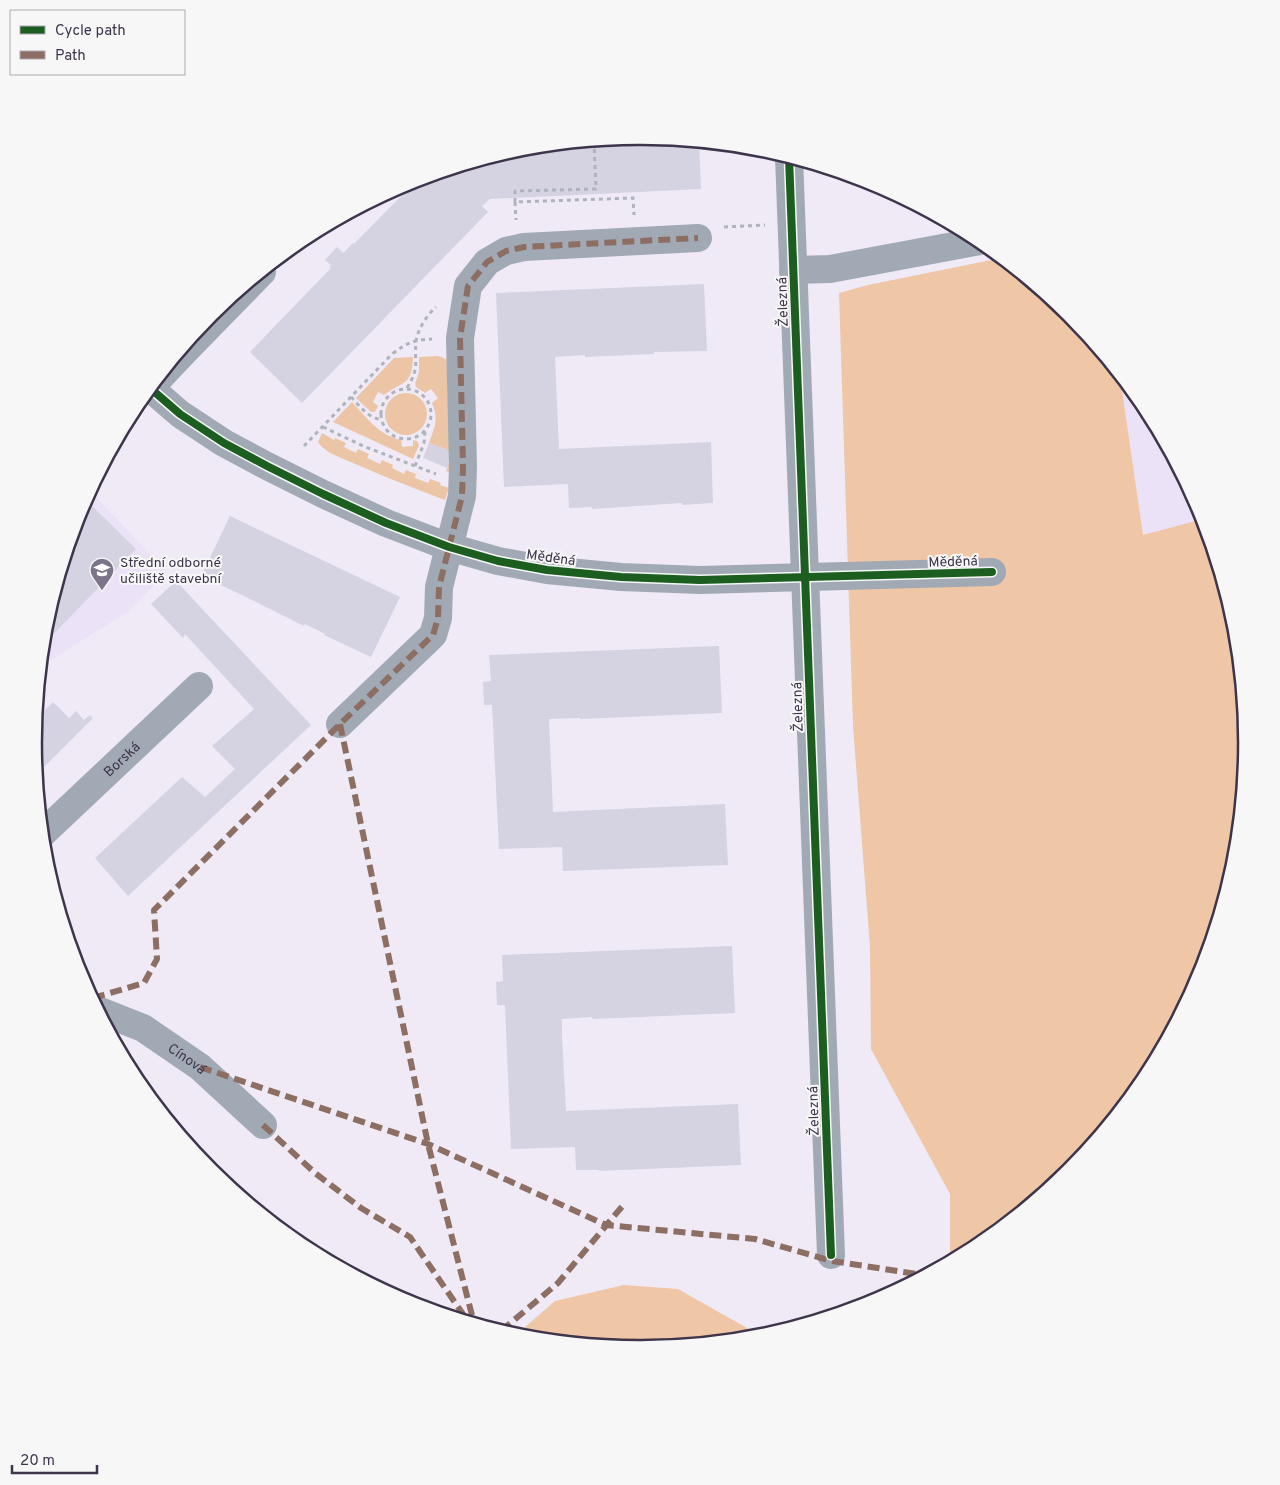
<svg xmlns="http://www.w3.org/2000/svg" width="1280" height="1485" viewBox="0 0 1280 1485" font-family="Overpass,sans-serif">
<rect width="100%" height="100%" fill="#efeaf6"/>
<path fill="#ebe2f7" d="M1120,376L1144,406L1200,511L1203,519L1143,536Z
M90,491L167,572L129,611L49,661L41,670L45,624L80,510Z"/>
<path fill="#ecc5a7" d="M438,356C447,358 453,364 455,372L452,375H447L448,402H453L458,406L457,409L455,411H448L450,438H457C462,449 456,463 453,473L446,471L453,452L429,443C435,426 439,420 432,403L438,398L431,389L425,393L416,387L415,384L419,372V357Z
M413,357C412,386 404,380 384,395L378,392L373,402L378,406L375,412H371L356,398L394,358Z
M385 414a21 21 0 1 1 42 0a21 21 0 1 1-42 0Z
M352,402C366,417 380,436 401,440L402,447L413,446V440L417,441L419,445L413,459L333,422Z
M322,433L334,440L335,438L346,443L344,447L356,453L358,449L369,454L367,458L380,464L382,460L393,465L392,468L404,474L406,470L416,474L415,478L428,483L430,479L441,483L440,485L449,488L445,500C416,489 387,478 358,465C345,459 326,454 318,442Z"/>
<path fill="#efc6a6" d="M1001,258L1069,314L1120,376L1143,535L1203,519L1235,625L1246,743L1235,861L1200,975L1144,1080L1068,1171L977,1247L950,1261V1194L871,1049L870,947L853,726L839,293L868,285Z
M624,1285L678,1289L761,1336L640,1349L516,1335L555,1301Z"/>
<path fill="#d5d3e2" d="M640,136L699,142L701,189L490,199L482,206L488,212L302,403L250,352L331,268L329,267L331,265L325,260L337,247L343,253L353,243L354,244L417,180L522,148Z
M704,284L707,351L654,352V354L585,357V355L555,357L559,449L711,442L713,503L682,505V503L592,509V507L569,508L568,484L504,487L496,293Z
M429,443L453,452L447,468L423,458Z
M86,500L136,549L44,644L45,624L80,510Z
M230,516L400,597L371,657L324,635L325,634L305,624L304,626L244,596L201,576Z
M176,581L311,725L128,896L95,858L182,777L205,797L235,769L212,746L254,709L185,634L183,638L151,604Z
M719,646L722,713L580,719V718L549,719L553,812L725,804L728,865L563,871L562,847L499,849L492,705H484L483,682L491,681L489,655Z
M53,702L69,718L76,711L84,720L90,715L93,718L37,774L34,742L36,719Z
M732,946L735,1013L593,1019L592,1017L562,1019V1036L566,1111L738,1104L741,1165L599,1171V1170H576L575,1147L511,1149L505,1005H497L496,982L503,981L502,955Z"/>
<g fill="none" stroke-linecap="round" stroke-linejoin="round">
<path stroke="#aeb3bc" stroke-width="3" stroke-dasharray="4 4" stroke-linecap="butt" d="M594,141L596,189L515,191V202L633,198L634,215
M515,202L516,220
M724,227L765,225
M407,388C420,367 414,364 416,342C417,330 427,315 436,307
M381 414a25 25 0 1 1 50 0a25 25 0 1 1-50 0Z
M351,397C360,406 368,418 382,420
M323,427L363,446L436,474
M304,446L392,354C407,343 413,340 432,339
M415,466L424,443L425,431"/>
<g stroke="#a1aab4" stroke-width="28">
<path d="M789,157L831,1255"/>
<path d="M793,270L830,269L980,241"/>
<path d="M151,387L186,350L262,272"/>
<path d="M150,388L180,414L224,443L267,466L323,494L386,523L449,547L498,561L547,570L621,577L700,580L992,572"/>
<path d="M340,724L433,635L438,618L439,587L462,496L463,467L460,338L468,286L487,262L506,251L524,247L698,238"/>
<path id="s1" d="M43,833L199,686"/>
<path id="s2" d="M100,1011L143,1028L200,1067L263,1125"/>
</g>
<path stroke="#8d6e63" stroke-width="6" stroke-dasharray="12 6" stroke-linecap="butt" d="M340,724L428,1144L474,1323
M93,998L144,983L157,959L154,910L340,724L433,635L438,618L439,587L462,496L463,467L460,338L468,286L487,262L506,251L524,247L698,238
M200,1067L428,1144L606,1225L755,1239L832,1261L923,1275
M263,1125L315,1173L361,1208L410,1237L467,1320
M501,1331L558,1283L625,1203"/>
<defs>
<path id="cycleway" d="M789,157L831,1255
M150,388L180,414L224,443L267,466L323,494L386,523L449,547L498,561L547,570L621,577L700,580L992,572"/>
</defs>
<use href="#cycleway" stroke="#f7f7f7" stroke-width="11"/>
<use href="#cycleway" stroke="#1b5e20" stroke-width="8"/>
</g>
<defs>
<symbol id="school-pin" viewBox="-11 -11 22 30"><path d="M0 17L-7.5 6A9.5 9.5 0 1 1 7.5 6Z" fill="#7c7488" stroke="#f7f7f7"/><path d="M0-5L7-2L0 1L-7-2ZM-4 1L0 2.5L4 1V4Q0 6-4 4Z" fill="#fff"/></symbol>
</defs>
<g fill-rule="evenodd">
<use href="#school-pin" x="88" y="556" width="28" height="38"/>
</g>
<g text-anchor="middle" stroke-width="4" stroke-linejoin="round" paint-order="stroke">
<g font-size="14" fill="#3e354c" stroke="#f7f7f7">
<text transform="translate(782 302) rotate(-92)" y="5">Železná</text>
<text transform="translate(551 557) rotate(8)" y="5">Měděná</text>
<text transform="translate(953 561) rotate(-2)" y="5">Měděná</text>
<text transform="translate(797 707) rotate(-92)" y="5">Železná</text>
<text dy="5" stroke="none"><textPath href="#s1" startOffset="108">Borská</textPath></text>
<text dy="5" stroke="none"><textPath href="#s2" startOffset="100">Cínová</textPath></text>
<text transform="translate(813 1111) rotate(-92)" y="5">Železná</text>
</g>
<g font-size="14" fill="#3e354c" stroke="#f7f7f7" text-anchor="start">
<text x="120" y="567">Střední odborné<tspan x="120" dy="16">učiliště stavební</tspan></text>
</g>
</g>
<path d="M0 0H1280V1485H0ZM639 145H641A597 597 0 0 1 1238 742V743A597 597 0 0 1 641 1340H639A597 597 0 0 1 42 743V742A597 597 0 0 1 639 145Z" fill="#f7f7f7" fill-rule="evenodd"/>
<path fill="none" stroke="#3e354c" stroke-width="2.5" d="M639 145H641A597 597 0 0 1 1238 742V743A597 597 0 0 1 641 1340H639A597 597 0 0 1 42 743V742A597 597 0 0 1 639 145Z"/>
<rect x="10" y="10" width="175" height="65" fill="#f7f7f7" stroke="#ada9b3"/>
<rect x="20" y="26" width="25" height="8" fill="#1b5e20" stroke="#ada9b3"/>
<text x="55" y="35" font-size="15" fill="#3e354c">Cycle path</text>
<rect x="20" y="51" width="25" height="8" fill="#8d6e63" stroke="#ada9b3"/>
<text x="55" y="60" font-size="15" fill="#3e354c">Path</text>
<path d="M12 1465v8h85v-8" fill="none" stroke="#3e354c" stroke-width="2.5"/>
<text x="20" y="1465" font-size="15" fill="#3e354c" stroke="#f7f7f7" stroke-width="4" paint-order="stroke">20 m</text>
</svg>
